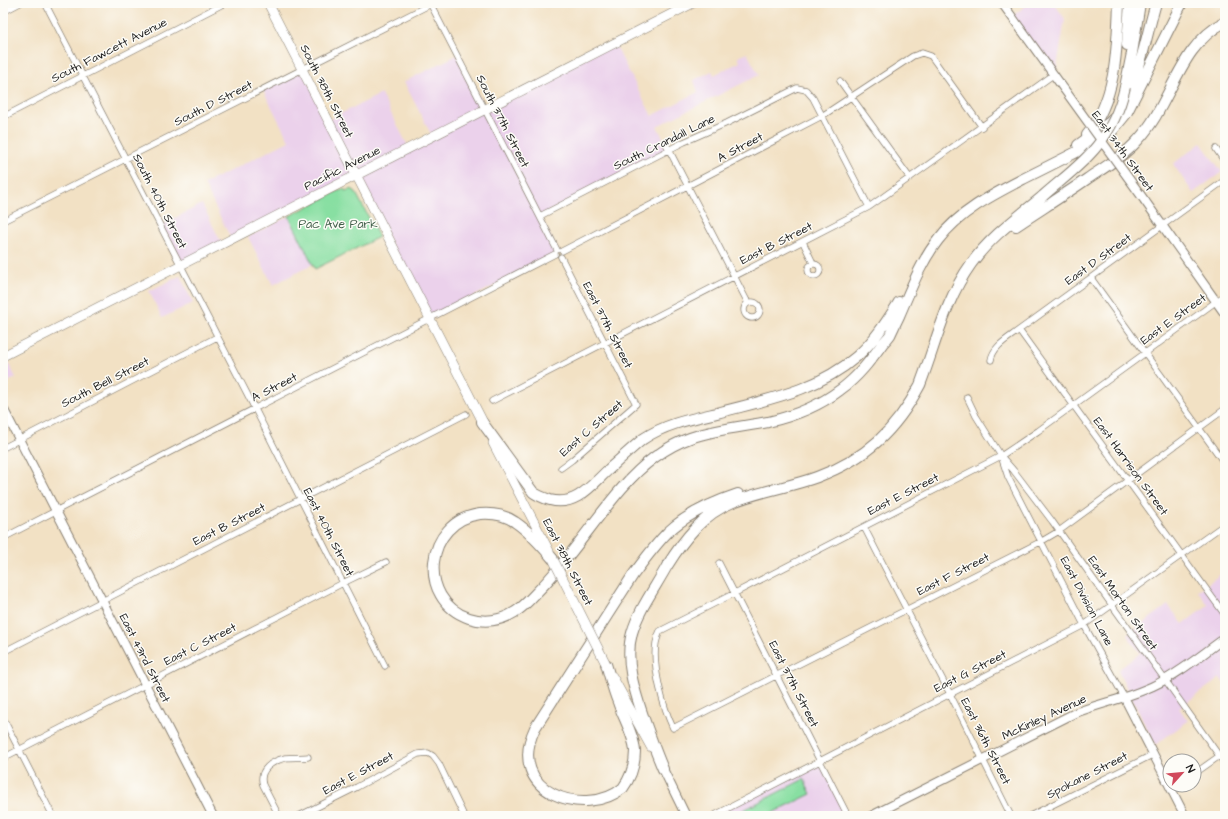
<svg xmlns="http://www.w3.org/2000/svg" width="1228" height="819" viewBox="0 0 1228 819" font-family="'Architects Daughter',sans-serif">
<rect width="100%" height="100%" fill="#fdfcf7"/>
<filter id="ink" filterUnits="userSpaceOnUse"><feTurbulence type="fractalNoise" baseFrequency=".025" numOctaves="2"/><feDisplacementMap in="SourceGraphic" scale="8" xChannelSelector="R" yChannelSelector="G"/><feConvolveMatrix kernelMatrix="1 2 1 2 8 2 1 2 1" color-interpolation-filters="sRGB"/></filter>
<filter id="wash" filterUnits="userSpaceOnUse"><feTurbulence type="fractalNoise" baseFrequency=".012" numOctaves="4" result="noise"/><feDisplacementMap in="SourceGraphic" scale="16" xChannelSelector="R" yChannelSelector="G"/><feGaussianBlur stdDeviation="0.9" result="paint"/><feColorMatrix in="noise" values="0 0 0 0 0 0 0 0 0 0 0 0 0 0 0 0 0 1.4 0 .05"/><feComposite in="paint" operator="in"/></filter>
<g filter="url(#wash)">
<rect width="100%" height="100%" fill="#f2e1c4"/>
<path fill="#ebd1eb" d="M1030,3H1054L1065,19L1057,67L1053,75L1011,17Z
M614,43L652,116L698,92L694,80L712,71L714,75L740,62L738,57L747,53L759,75L657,126L669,150L540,216L559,253L429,319L356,175L231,239L204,184L289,141L263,90L302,70L328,120L381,94L409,148L432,136L404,82L457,55L485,109Z
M1201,143L1222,172L1193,193L1173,164Z
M202,204L222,244L180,265L160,226Z
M289,216L313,264L273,285L248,237Z
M180,276L193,303L162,318L149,291Z
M9,364L16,378L3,384V367Z
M1225,571V684L1220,678L1179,708L1188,721L1155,745L1118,670L1140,653L1127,635L1168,605L1183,624L1208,605L1198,591Z
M821,761L848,816H713Z"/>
<path fill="#88dfa2" stroke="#527e5f" d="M344,188L345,191L351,189L355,191L379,237L315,269L289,216Z
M804,779L811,794L766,816H732Z"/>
</g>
<g filter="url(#ink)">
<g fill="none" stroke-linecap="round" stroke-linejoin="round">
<defs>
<path id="street" d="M45,3L255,409L385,666
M430,3L557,250
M3,12L20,3
M840,81L910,178
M3,117L225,3
M665,142L748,303
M1216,149L1225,162
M540,216L684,142L727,123L797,88L806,90L813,98L869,207
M3,221L433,3
M803,242L813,263
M562,251L822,116L913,56L922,53L931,56L982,127
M561,257L636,404L572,460L561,468
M808 270a6 6 0 1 1 12 0a6 6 0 1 1-12 0Z
M1091,278L1225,464
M1225,295L1038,431L1001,456L735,593L660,631C658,635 657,639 656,643C652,666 663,707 673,728L1042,541L1059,531L1225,409
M744 310a8 8 0 1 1 16 0a8 8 0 1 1-16 0Z
M1019,330L1225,615
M991,360C993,346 1009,338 1019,330L1225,180
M967,397L976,416L1001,456L1008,477L1084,625L1124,697
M492,401L869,207L1053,75
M3,448L217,337
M1001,456L1014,471L1052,521L1225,764
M864,527L950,694L1011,816
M3,538L555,254
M719,563L848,816
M3,652L466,414
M3,718L53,816
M3,758L343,583L386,562
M1194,774L1225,752
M1172,790L1179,785
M279,816L263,785C258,770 272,761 285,758C292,757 300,758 308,757
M299,816L357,787L418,754L428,753L433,756L439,764L464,816
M713,816L1084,625L1225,524
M1030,816L1154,754"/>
<path id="secondary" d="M1002,3L1064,89
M1145,201L1225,314
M3,408L213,816
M1124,697L1185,816
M663,769L686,816
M871,816L1075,713C1101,703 1128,698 1153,686C1179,674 1202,654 1225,638"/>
<path id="primary" d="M268,3L486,428
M3,356L693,3
M493,443L549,551
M612,676L651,747"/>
<path id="highway" d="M1127,45L1130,3
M1125,87L1132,53L1140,3
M1123,103C1141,73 1146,36 1156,3
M1087,135C1117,98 1117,48 1119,3
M1078,145L1110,122L1114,117
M1016,226C1040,210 1064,195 1087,179C1105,167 1124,156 1138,140C1172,104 1178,46 1225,22
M482,422L533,492C538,496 544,498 550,500C575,507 591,486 608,470C619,460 631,449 643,439C665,424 691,419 717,413C765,400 817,391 856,357C874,342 887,321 899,302
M553,559C542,546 530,532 515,522C505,515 492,513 480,514C425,521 416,600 469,618C484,623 501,621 515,612C524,607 531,598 538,591C570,559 593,521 622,488C641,466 662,448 690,438C715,429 742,427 768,422C794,416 819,406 840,390C858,377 870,361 883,343C885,341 888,338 890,335C893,329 896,322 899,316C910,291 920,263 938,240C959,212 992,195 1023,179C1047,167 1071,155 1094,143L1113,130L1126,114L1182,3
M606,664C610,677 613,690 618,702C623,718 634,734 635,751C635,765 631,777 623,788C586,819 504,793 535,728L633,575C644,560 655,545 668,532C687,514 714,502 738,494
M663,769C656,753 650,736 644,719C635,692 624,661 632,633C639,609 655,588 667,566C684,539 703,514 733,502C760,491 790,487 817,477C866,459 896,430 920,385C936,344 945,300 971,264C990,237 1018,217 1043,196"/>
</defs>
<use href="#street" stroke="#877e70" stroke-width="7"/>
<use href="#secondary" stroke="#877e70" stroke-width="10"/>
<use href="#primary" stroke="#877e70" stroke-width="10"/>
<use href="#highway" stroke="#877e70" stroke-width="12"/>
<use href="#street" stroke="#fff" stroke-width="5.5"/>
<use href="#secondary" stroke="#fff" stroke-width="8"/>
<use href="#primary" stroke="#fff" stroke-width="9"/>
<use href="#highway" stroke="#fff" stroke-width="10"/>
<defs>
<path id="secondary-bridge" d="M1064,89L1145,201"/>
<path id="primary-bridge" d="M553,559L606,664"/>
<path id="highway-bridge" d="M1043,196C1061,180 1082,165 1097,146C1111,129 1120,109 1125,87"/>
</defs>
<use href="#secondary-bridge" stroke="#877e70" stroke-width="10" stroke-linecap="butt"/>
<use href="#primary-bridge" stroke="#877e70" stroke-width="10" stroke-linecap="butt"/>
<use href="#highway-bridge" stroke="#877e70" stroke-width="12" stroke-linecap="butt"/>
<use href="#secondary-bridge" stroke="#fff" stroke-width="8"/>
<use href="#primary-bridge" stroke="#fff" stroke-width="9"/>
<use href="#highway-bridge" stroke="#fff" stroke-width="10"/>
</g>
</g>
<g text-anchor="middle" stroke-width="3" stroke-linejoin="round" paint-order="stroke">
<g font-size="12" fill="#1c1c1c" stroke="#fdfcf7">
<text transform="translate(109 50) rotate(-27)" y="4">South Fawcett Avenue</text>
<text transform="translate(327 91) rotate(63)" y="4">South 38th Street</text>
<text transform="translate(213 103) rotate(-27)" y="4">South D Street</text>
<text transform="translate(503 121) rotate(63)" y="4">South 37th Street</text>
<text transform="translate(664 142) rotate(-26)" y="4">South Crandall Lane</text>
<text transform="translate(740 147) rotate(-28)" y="4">A Street</text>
<text transform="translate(1123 151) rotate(54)" y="4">East 34th Street</text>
<text transform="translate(342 168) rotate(-27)" y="4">Pacific Avenue</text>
<text transform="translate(160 201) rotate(63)" y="4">South 40th Street</text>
<text transform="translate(776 243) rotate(-27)" y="4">East B Street</text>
<text transform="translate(1098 259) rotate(-36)" y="4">East D Street</text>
<text transform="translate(1173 319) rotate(-36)" y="4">East E Street</text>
<text transform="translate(608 325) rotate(63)" y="4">East 37th Street</text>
<text transform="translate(105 382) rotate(-27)" y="4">South Bell Street</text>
<text transform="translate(274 387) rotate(-27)" y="4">A Street</text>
<text transform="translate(591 428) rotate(-41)" y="4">East C Street</text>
<text transform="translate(1131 466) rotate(54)" y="4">East Harrison Street</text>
<text transform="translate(903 494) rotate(-27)" y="4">East E Street</text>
<text transform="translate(229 524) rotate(-27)" y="4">East B Street</text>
<text transform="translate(329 532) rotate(63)" y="4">East 40th Street</text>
<text transform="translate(568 562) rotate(63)" y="4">East 38th Street</text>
<text transform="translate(953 574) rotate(-27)" y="4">East F Street</text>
<text transform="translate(1087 601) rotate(62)" y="4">East Division Lane</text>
<text transform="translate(1123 603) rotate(55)" y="4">East Morton Street</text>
<text transform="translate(200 644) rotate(-27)" y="4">East C Street</text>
<text transform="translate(145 658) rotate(63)" y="4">East 43rd Street</text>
<text transform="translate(970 671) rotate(-27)" y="4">East G Street</text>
<text transform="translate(794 684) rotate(63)" y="4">East 37th Street</text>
<text transform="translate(1044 717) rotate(-25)" y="4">McKinley Avenue</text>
<text transform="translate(986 741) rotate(63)" y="4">East 36th Street</text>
<text transform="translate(358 773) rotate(-28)" y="4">East E Street</text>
<text transform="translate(1087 775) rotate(-27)" y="4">Spokane Street</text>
</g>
<g font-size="12" fill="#42604b" stroke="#fdfcf7">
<text x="338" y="228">Pac Ave Park</text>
</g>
</g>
<rect width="1228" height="819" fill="none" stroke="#fdfcf7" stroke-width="16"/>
<g transform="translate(1182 773) rotate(63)"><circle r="19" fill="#fdfcf7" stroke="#a3a29f"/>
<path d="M0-3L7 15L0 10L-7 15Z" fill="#d1495b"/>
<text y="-6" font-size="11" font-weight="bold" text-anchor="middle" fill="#1c1c1c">N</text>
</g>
</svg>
